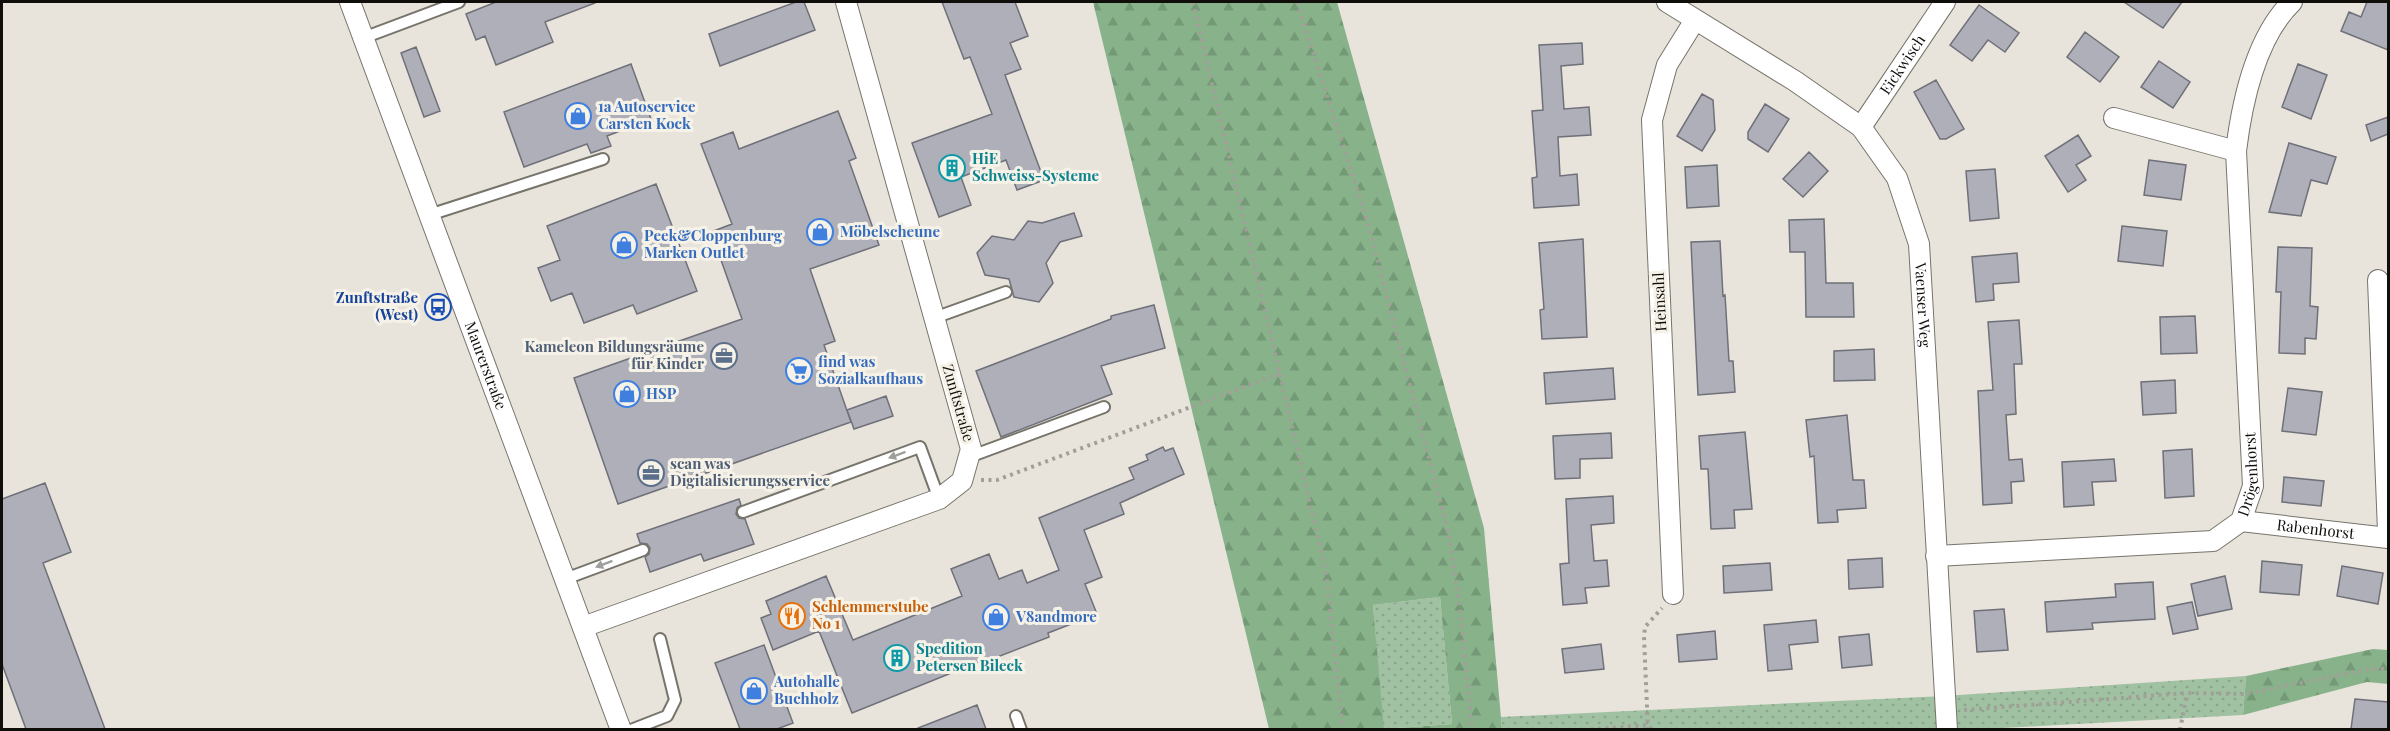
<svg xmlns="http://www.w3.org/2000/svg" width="2390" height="731" viewBox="0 0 2390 731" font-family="'Playfair Display',serif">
<defs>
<pattern id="green-dots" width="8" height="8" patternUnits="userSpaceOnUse" patternTransform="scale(1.5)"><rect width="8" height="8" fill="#a1c1a3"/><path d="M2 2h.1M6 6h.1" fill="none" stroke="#89a58b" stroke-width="1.8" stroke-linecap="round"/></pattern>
<pattern id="forest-firs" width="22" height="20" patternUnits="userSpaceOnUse" patternTransform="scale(1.5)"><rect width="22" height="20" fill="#88b38a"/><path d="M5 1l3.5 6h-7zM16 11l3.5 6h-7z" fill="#749976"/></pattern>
</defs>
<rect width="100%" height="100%" fill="#e8e4db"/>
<path fill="url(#green-dots)" d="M1440,597L1452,724L1383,729L1373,605Z
M2246,676L2243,715L1967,730H1502L1501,717L1944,696Z"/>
<path fill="url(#forest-firs)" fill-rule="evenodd" d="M1093,2H1337L1484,528L1502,729H1269ZM1440,597L1452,724L1384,729L1373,605Z
M2373,649L2388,650V684L2367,682L2243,715L2246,676Z"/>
<path fill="#aeafb8" stroke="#6f7079" stroke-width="1.5" d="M496,2H595V3L545,22L553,42L496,65L485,36L476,40L466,14Z
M796,2H804L815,30L720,66L709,34Z
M942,2H1015L1028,36L1010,43L1021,69L1005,75L1044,180L1017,190L1006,160L961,177L971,205L939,217L912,143L992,114L970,57L964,59Z
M2124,2H2182L2163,28Z
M2367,2H2388V50L2341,31L2349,12L2361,17Z
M1979,5L2019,33L2005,52L1988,40L1972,61L1950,45Z
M2085,32L2119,57L2100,82L2067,57Z
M1582,43L1583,64L1561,66L1564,109L1589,107L1591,135L1558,137L1560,176L1577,174L1579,205L1534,208L1532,178L1537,177L1532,111L1543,110L1539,45Z
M416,47L440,111L424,117L401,53Z
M2159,61L2190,82L2173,108L2141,87Z
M631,64L651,119L607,136L611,146L591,153L587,144L524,167L504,112Z
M2298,64L2327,75L2311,119L2282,107Z
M1936,80L1964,129L1946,139H1940L1914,92Z
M1702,94L1713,100L1715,130L1702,151L1677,136Z
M1765,104L1789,119L1768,152L1748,139V132Z
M838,111L856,158L849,161L879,245L810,269L835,341L824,345L851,422L618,504L574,378L742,319L711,232L732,224L701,144L733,132L739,149Z
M2388,117V134L2371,141L2366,125Z
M2078,135L2091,156L2076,165L2086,180L2068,192L2045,156Z
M2289,143L2336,157L2327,184L2311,180L2301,216L2269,212Z
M1809,152L1828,171L1803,197L1783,179Z
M2149,160L2186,165L2181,200L2144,195Z
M1717,165L1719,206L1687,208L1685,167Z
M1995,169L1999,218L1970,221L1966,171Z
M656,184L697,291L637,314L633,305L584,323L572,293L551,301L538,268L560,260L547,226Z
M1074,213L1082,236L1060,242L1046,263L1053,283L1039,302L1014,297L1009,279L985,275L977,253L992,236L1014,240L1028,221L1042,223Z
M1824,219L1826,283H1853L1854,317H1806L1805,252H1790L1789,220Z
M2122,226L2167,231L2163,266L2118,261Z
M1583,239L1587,337L1542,339L1540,310L1544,309L1539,243Z
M1720,241L1723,296L1725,295L1729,361H1733L1735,392L1698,395L1691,242Z
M2278,247L2312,248L2310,306L2318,307L2316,339L2305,338V354L2279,353L2281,292H2276Z
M2017,253L2019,282L1993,284L1994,300L1976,302L1972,257Z
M1154,305L1165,348L1101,366L1112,394L1001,437L976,371L1111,319V316Z
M2195,316L2197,353L2161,354L2160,317Z
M2019,320L2022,364H2014L2016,414L2006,415L2009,460L2022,459L2024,481L2011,482L2012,503L1983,505L1978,391L1993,390L1988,322Z
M1874,349L1875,380L1834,381V351Z
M1613,368L1615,399L1546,404L1544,373Z
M2175,380L2176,413L2143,415L2141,382Z
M2288,388L2322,392L2316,435L2282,431Z
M886,396L893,416L854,429L847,410Z
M1847,415L1853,480H1864L1866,508L1837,510L1838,522L1818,523L1814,456L1810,457L1806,420Z
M1745,432L1752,509L1734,510L1735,528L1711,529L1708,469H1701L1699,436Z
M1611,433L1612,458L1580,459V478L1555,479L1553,436Z
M1163,447L1165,451L1173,448L1184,474L1120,503L1124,514L1084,530L1102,577L1085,584L1097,614L1048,633L1049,637L987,661L986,659L852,713L819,631L773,650L761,618L771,614L766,601L826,576L853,640L962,596L951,569L989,554L999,579L1022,570L1027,583L1059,570L1039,518L1134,479L1129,468L1148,460L1146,455Z
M2192,449L2194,496L2165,498L2163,451Z
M2114,459L2116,481L2092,482L2094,505L2064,507L2062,462Z
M2284,477L2324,481L2321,506L2282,502Z
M45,483L71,552L43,563L105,729H26L2,664V499Z
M1613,496L1614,523L1591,525L1594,561L1607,560L1609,586L1585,588L1587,603L1563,605L1560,564L1569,563L1566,499Z
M739,499L741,505L737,508L736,514L739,518L745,519L754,544L704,561L701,554L650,572L645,557L649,554L650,548L647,544L640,543L637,534Z
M1882,558L1883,587L1849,589L1848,560Z
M2262,561L2302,565L2299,595L2260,592Z
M1770,563L1772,590L1724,593L1723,566Z
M2342,566L2383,573L2378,604L2337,596Z
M2225,576L2232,609L2198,616L2191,584Z
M2153,582L2155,619L2092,623L2093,629L2047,632L2045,602L2116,597L2115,584Z
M2192,602L2198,629L2173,634L2167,607Z
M2004,609L2008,650L1977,652L1974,611Z
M1816,620L1818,642L1789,645L1792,669L1768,671L1764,625Z
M1715,631L1717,659L1679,662L1677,635Z
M1869,634L1872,665L1842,668L1839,637Z
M1601,644L1604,669L1565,673L1562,649Z
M764,645L793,723L777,729H740L715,663Z
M2355,699L2388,702V729H2351Z
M977,705L986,729H918V728Z"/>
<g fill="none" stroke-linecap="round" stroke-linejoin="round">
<defs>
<path id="service" d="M363,38L459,2
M429,215L603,159
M934,318L1006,292
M969,457L1104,407
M743,512L920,447L939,499
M565,579L643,550
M1016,716L1021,730
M631,730L667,716L675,700L660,639"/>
<g id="minor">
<path id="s1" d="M350,2L621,730"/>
<path id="s2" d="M1667,2L1795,81L1861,127L1897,178L1919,244L1947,730"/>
<path d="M2114,118L2236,151"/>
<path id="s3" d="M1861,127L1945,2"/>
<path d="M2378,280L2388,531"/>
<path id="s4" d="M2241,521L2388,538"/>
<path id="s5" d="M1936,556L2213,541L2241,521L2253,486L2236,151C2242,102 2256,37 2292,2"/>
<path d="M1673,594L1652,120L1667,65L1695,20"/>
<path d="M583,627L939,499L962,481L971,449L846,2"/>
</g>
</defs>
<use href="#service" stroke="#77746b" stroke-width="14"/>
<use href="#minor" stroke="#77746b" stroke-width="22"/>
<path stroke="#a29f98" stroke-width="4" stroke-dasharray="3 4.5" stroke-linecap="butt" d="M1193,2L1326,572L1343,730
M1297,2L1367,220L1449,535L1460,609L1472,730
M981,480H997L1281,373
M1964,710L2187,693L2244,694L2370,669H2388
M1583,730L1648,725L1652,730
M1648,730L1644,637L1645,627L1662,608
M2180,730L2187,693"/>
<use href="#service" stroke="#fff" stroke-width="10"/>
<use href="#minor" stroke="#fff" stroke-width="20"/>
</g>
<defs><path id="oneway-solid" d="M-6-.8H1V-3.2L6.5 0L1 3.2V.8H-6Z" transform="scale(1.5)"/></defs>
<g fill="#9f9f9d">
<use href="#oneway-solid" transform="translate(897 455) rotate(160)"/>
<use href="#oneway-solid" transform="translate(604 564) rotate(159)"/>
</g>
<defs>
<symbol id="shop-ring" viewBox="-11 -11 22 22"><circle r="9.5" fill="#f6f2e8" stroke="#3f7fe0" stroke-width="1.5"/><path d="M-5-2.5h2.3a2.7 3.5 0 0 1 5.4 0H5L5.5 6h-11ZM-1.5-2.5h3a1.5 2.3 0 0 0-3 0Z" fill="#3f7fe0"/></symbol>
<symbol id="building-ring" viewBox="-11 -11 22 22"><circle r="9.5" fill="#f6f2e8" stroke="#0f9aa8" stroke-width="1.5"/><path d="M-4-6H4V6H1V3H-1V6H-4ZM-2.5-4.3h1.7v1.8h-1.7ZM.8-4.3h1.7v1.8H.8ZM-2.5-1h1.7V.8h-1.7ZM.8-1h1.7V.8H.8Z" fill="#0f9aa8"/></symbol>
<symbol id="bus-ring" viewBox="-11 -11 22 22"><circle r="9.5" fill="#f6f2e8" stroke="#1a4fb4" stroke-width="1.5"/><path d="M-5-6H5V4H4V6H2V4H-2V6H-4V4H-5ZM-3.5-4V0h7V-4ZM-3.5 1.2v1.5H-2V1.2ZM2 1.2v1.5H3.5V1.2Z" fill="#1a4fb4"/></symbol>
<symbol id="office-ring" viewBox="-11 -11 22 22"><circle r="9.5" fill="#f6f2e8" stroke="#5c6f8a" stroke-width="1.5"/><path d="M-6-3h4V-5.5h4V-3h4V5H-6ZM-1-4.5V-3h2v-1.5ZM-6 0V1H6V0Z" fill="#5c6f8a"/></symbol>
<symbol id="supermarket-ring" viewBox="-11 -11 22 22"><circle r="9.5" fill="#f6f2e8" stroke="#3f7fe0" stroke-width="1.5"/><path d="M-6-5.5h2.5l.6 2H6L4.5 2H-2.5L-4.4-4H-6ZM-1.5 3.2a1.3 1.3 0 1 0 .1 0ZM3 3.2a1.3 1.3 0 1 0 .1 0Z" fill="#3f7fe0"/></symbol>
<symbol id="restaurant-ring" viewBox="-11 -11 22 22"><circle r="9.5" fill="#f6f2e8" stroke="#e8710a" stroke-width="1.5"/><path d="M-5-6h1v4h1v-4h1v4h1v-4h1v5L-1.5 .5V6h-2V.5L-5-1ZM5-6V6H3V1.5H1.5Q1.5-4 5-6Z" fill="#e8710a"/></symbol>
</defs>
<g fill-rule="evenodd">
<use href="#shop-ring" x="563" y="101" width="30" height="30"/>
<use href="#building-ring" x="937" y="153" width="30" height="30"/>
<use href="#shop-ring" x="805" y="217" width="30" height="30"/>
<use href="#shop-ring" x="609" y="230" width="30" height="30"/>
<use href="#bus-ring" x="423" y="292" width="30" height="30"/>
<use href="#office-ring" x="709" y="341" width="30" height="30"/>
<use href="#supermarket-ring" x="784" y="356" width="30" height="30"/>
<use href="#shop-ring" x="612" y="379" width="30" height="30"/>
<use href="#office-ring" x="636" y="458" width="30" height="30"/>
<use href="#restaurant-ring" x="777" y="601" width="30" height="30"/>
<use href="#shop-ring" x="981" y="602" width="30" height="30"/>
<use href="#building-ring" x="882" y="643" width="30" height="30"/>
<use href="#shop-ring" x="739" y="676" width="30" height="30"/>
</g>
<g text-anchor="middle" stroke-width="6" stroke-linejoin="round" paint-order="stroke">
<g font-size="15" fill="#0f0e0b" stroke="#f6f2e8">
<text dy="5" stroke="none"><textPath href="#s3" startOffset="75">Eickwisch</textPath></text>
<text transform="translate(1660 302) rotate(-93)" y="5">Heinsahl</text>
<text dy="5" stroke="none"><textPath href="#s2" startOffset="424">Vaenser Weg</textPath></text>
<text dy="5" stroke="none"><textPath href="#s1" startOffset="388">Maurerstraße</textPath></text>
<text transform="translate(958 403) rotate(74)" y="5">Zunftstraße</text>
<text dy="5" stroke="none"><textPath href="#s5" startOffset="360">Drögenhorst</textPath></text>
<text dy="5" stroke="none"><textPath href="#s4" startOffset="75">Rabenhorst</textPath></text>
</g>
<g font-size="15" font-weight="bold" fill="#366cbe" stroke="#f6f2e8" text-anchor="start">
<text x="598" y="112">1a Autoservice<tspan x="598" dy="17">Carsten Kock</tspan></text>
<text x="840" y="237">Möbelscheune</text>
<text x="644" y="241">Peek&amp;Cloppenburg<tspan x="644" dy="17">Marken Outlet</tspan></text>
<text x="818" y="367">find was<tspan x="818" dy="17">Sozialkaufhaus</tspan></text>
<text x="646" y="399">HSP</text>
<text x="1016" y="622">V8andmore</text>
<text x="774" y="687">Autohalle<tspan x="774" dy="17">Buchholz</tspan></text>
</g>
<g font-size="15" font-weight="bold" fill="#0d838f" stroke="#f6f2e8" text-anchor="start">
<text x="972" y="164">HiE<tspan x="972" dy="17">Schweiss-Systeme</tspan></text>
<text x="916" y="654">Spedition<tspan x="916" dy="17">Petersen Bileck</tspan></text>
</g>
<g font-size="15" font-weight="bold" fill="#164399" stroke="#f6f2e8" text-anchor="end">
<text x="418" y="303">Zunftstraße<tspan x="418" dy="17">(West)</tspan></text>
</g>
<g font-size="15" font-weight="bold" fill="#4e5e75" stroke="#f6f2e8" text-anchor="end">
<text x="704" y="352">Kameleon Bildungsräume<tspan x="704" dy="17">für Kinder</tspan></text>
<text x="670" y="469" text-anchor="start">scan was<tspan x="670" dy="17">Digitalisierungsservice</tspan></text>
</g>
<g font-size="15" font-weight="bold" fill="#c56008" stroke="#f6f2e8" text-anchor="start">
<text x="812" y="612">Schlemmerstube<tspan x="812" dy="17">No 1</tspan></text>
</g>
</g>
<rect width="2390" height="731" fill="none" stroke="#0f0e0b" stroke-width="6"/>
</svg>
